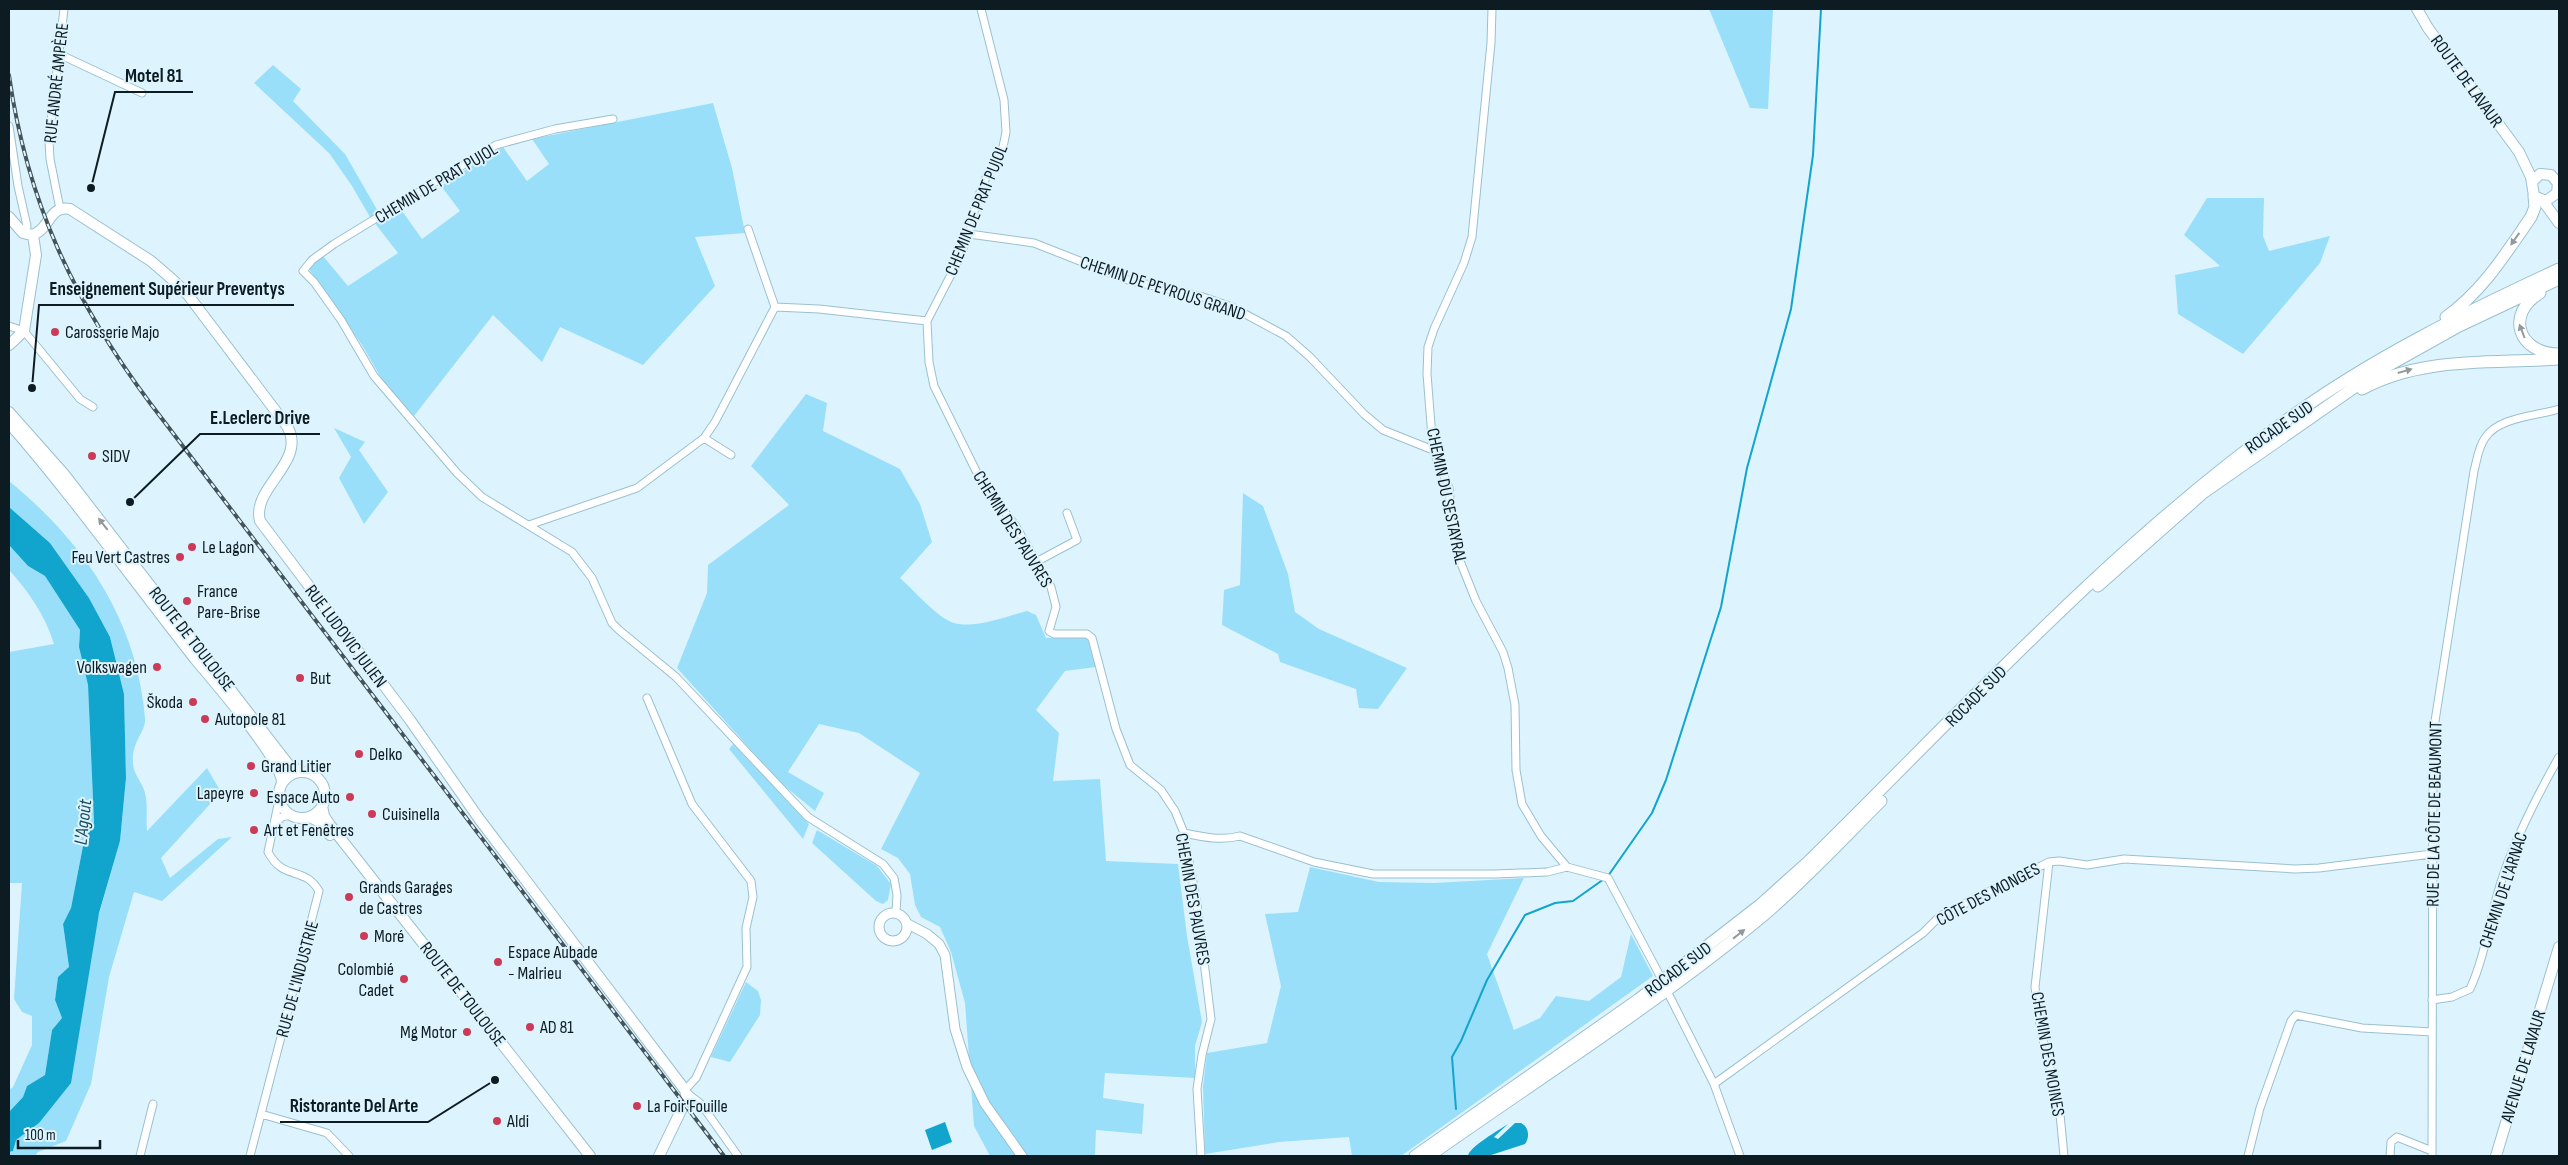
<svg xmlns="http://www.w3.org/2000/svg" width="2568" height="1165" viewBox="0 0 2568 1165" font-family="'Sofia Sans Condensed',sans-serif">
<rect width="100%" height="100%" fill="#ddf4fe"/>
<path fill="#9adff9" d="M1709,9H1773L1768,109L1750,108Z
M273,65L301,89L293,101L345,154L379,213L384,219L400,208L422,239L460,211L441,186L496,150L503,147L527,181L549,164L532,139L713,103L732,168L745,233L695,237L715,286L643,365L560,327L542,362L493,315L414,416L384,383L362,345L309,269L323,256L348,286L398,253L370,217L352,186L329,153L254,83Z
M2207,198H2264L2263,236L2269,251L2330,236L2320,263L2243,354L2178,314L2175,275L2220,266L2184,235Z
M806,394L827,403L823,431L900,469L920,504L932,542L900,578C914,590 936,617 954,623C976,629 1006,616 1027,611L1036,615L1046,638L1087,637L1096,667L1065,671L1036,710L1059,733L1053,781L1100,779L1106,861L1178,864L1187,936L1202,1022L1195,1046V1078L1105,1073L1103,1098L1144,1104L1142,1134L1096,1130L1095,1156H990L974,1126L965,1003L951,952L940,927L921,917L915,905L910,874L898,858L881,849L920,773L859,733L819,724L788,772L824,793L815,811L782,784L677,668L707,593L708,565L789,505L751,466Z
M334,428L365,442L359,450L388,492L364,524L339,478L351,457Z
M9,481C84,542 137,620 145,718C147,732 128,744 134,769C136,777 143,784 145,793C148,804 146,819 147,831L207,768L221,792L161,858L170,878L218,839L232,837L162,901L134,892L109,977L91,1084L66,1141L38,1152L35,1156H9V1152L13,1151L15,1140L39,1123L120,841L126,778L124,694L110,637L89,598L50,543L9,507Z
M1243,493L1263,506L1288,574L1295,612L1319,629L1407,668L1378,709L1359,708L1356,689L1280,662L1278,654L1222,625L1224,590L1240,585Z
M9,545L28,566L45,576L80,630L79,647L88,685L94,822L84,841L71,908L63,924L69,968L58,977L55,1000L62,1018L52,1030L45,1075L27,1086L23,1097L9,1112V1090L13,1087L32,1045V1016L22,1012L14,999L22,883H9V652L54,644C45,615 29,592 9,570Z
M733,744L809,824L803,839L729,749Z
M817,830L877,866L891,884L888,900L883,904L876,901L812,843Z
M1310,867L1379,882L1434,883L1524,878L1487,954L1514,1030L1540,1018L1556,996L1589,1001L1621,977L1631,934L1653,976L1401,1156H1352L1349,1137L1279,1142L1205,1154L1203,1087L1207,1053L1267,1043L1281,986L1265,914L1298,912Z
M746,982L758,991L761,1000L760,1015L730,1062L711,1057Z"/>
<path fill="#11a4cc" d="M9,507L50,543L89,598L110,637L124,694L126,778L120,841L99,913L71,1083L39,1123L16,1140L13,1151L9,1152V1112L23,1097L27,1086L45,1075L52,1030L62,1018L55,1000L58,977L69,967L63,924L71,908L84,841L94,822L88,685L79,647L80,630L45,576L28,566L9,545Z
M945,1122L952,1142L932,1150L925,1130Z
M1515,1123H1521C1529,1127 1530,1137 1525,1144L1488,1156H1468C1469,1147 1499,1130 1508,1124L1494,1137L1498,1139Z"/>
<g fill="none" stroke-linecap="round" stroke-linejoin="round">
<path stroke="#11a4cc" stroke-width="2" d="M1608,876L1652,813L1666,780L1721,607L1747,468L1791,309L1813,155L1821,9
M1456,1109L1452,1057L1461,1041L1487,980L1525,915L1555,903L1573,901L1604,879"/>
<defs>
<path id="minor" d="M981,9L1004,100L1006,132L1003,147L987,175L977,200L969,234L957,263L927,321L929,362L934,386L982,483L1015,525L1051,587L1056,607L1049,631L1054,634H1087L1092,638L1116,729L1130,765L1161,790L1175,811L1184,833L1197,904L1211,1019L1202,1055L1197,1089L1201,1156
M1492,9L1491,43L1472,237L1464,263L1434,329L1428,347L1427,374L1433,450L1449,488L1453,531L1460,561L1476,601L1503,652L1508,668L1515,705L1516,770L1522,804L1541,836L1567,867L1608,878L1660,976
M59,54L142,93
M613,119L555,129L496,145L334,244L312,260L303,271L314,282L341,320L374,376L457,473L482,497L572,552L592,578L612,623L619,630L676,677L808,817L883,864L894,878L897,895L896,912
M9,126L18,186L27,226L26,234
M60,209L50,159L49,140L64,9
M748,229L775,307
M969,234L1034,243L1128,280L1203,297L1232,307L1286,336L1310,357L1364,414L1383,430L1433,450
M9,326L24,331L80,399L93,407
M704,438L731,455
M529,525L637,488L704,438L715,422L775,307L819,309L927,321
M1036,562L1077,540L1067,513
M647,698L692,804L751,881L753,897L746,928L747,967L696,1078L685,1090
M274,825L282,817L290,815
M1184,833C1203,837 1221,841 1240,836L1314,862L1373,874H1495L1547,872L1567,867
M2049,862L2035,987L2041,1032L2059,1104L2064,1156
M1669,995L1714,1084L1740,1156
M2432,1000L2452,997L2470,989C2486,954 2490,915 2502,879C2516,836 2537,796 2559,757
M1714,1084L1923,933L1940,916L2049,862L2059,861L2087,865L2124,859L2295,869L2319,868L2432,854
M687,1093L701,1104L738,1156
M261,1114L327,1133L349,1156
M140,1156L153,1104
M250,1156L319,891C304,865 284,882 268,852L279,800
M2248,1156L2260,1108L2291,1021L2296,1015L2362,1028L2432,1032
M2390,1156L2391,1142L2397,1137L2432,1151
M2432,1156L2433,734L2474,471C2477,460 2478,448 2485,438C2498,417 2537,416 2559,409"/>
<path id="tertiary" d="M879 927a14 14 0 1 1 28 0a14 14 0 1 1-28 0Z
M908,924L927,934L939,944L945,955L955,1029L967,1067L985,1104L1022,1156"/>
<path id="secondary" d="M9,217L23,233L31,235C50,231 48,205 70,209L151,261L173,280L188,295L287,426C308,462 251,487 260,521L410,720L480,820L685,1090L687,1098L659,1156
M9,345L24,331L36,255L33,235"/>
<path id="primary" d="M2417,9L2428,28L2519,152L2531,177L2534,196L2546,201L2557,193L2558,183L2551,175L2540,174L2532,182
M2543,201L2559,223
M9,412L64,474L288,764L299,771
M9,423C75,499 133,580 195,659C214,682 280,757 282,782
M279 795a23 23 0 1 1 46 0a23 23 0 1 1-46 0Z
M322,806L324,816L330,825L590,1156
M309,817L318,821L330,835
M2496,1156L2559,947"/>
<path id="trunk" d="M2558,183L2559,185
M2540,293C2505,314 2518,353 2558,354
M2446,317C2483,291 2506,253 2531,217L2535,207L2534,196
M2362,389C2422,356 2493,364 2559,359
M2098,586L2203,493L2375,373L2459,326L2559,279
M1415,1156L1639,999L1760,905L1809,861C1964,709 2111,546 2288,419C2372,358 2466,312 2559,269
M1429,1156C1541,1077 1658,1003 1764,915C1805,880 1842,840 1881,801"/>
</defs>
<use href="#minor" stroke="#9ac0cf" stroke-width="9"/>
<use href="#tertiary" stroke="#9ac0cf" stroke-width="11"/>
<use href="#secondary" stroke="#9ac0cf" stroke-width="12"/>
<use href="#primary" stroke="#9ac0cf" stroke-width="12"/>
<use href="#trunk" stroke="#9ac0cf" stroke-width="13"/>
<use href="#minor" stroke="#fff" stroke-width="7"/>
<use href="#tertiary" stroke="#fff" stroke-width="9"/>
<use href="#secondary" stroke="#fff" stroke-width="10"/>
<use href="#primary" stroke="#fff" stroke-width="10"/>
<use href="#trunk" stroke="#fff" stroke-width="11"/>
<defs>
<path id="rail" d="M9,75C27,202 74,301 150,403L724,1156"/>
</defs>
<use href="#rail" stroke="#43545b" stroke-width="4"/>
<use href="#rail" stroke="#ddf4fe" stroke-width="2" stroke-dasharray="5.5" stroke-linecap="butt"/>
</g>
<defs><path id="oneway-solid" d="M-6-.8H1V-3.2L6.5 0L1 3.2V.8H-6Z" transform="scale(1.25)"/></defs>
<g fill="#92999c">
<use href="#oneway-solid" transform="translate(2515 239) rotate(125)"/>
<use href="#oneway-solid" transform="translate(2522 331) rotate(-111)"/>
<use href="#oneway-solid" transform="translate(2405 371) rotate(-16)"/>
<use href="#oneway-solid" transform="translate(103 524) rotate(-128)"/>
<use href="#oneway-solid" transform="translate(1739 934) rotate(-38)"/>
</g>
<g fill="#cb3b58" stroke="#ddf4fe" stroke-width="2">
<circle cx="55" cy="332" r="5"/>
<circle cx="92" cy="456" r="5"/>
<circle cx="192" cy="547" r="5"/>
<circle cx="180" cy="557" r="5"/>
<circle cx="187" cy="601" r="5"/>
<circle cx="157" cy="667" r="5"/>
<circle cx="300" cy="678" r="5"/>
<circle cx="193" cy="702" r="5"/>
<circle cx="205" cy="719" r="5"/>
<circle cx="359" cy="754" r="5"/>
<circle cx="251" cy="766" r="5"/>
<circle cx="254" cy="793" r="5"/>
<circle cx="350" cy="797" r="5"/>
<circle cx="372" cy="814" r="5"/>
<circle cx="254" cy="830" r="5"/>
<circle cx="349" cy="897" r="5"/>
<circle cx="364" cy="936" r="5"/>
<circle cx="498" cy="962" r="5"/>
<circle cx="404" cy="979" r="5"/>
<circle cx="530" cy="1027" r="5"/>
<circle cx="467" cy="1032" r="5"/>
<circle cx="637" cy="1106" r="5"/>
<circle cx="497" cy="1121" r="5"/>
</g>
<g text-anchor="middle" stroke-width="4" stroke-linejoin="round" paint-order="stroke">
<g font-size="18" fill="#0d1c22" stroke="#ddf4fe">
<text transform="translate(2467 81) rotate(54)" y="6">ROUTE DE LAVAUR</text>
<text transform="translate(56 83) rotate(-84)" y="6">RUE ANDRÉ AMPÈRE</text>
<text transform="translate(436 183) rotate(-31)" y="6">CHEMIN DE PRAT PUJOL</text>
<text transform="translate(976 210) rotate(-68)" y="6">CHEMIN DE PRAT PUJOL</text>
<text transform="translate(1163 288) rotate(18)" y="6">CHEMIN DE PEYROUS GRAND</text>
<text transform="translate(2279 427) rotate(-35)" y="6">ROCADE SUD</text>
<text transform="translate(1447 496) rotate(78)" y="6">CHEMIN DU SESTAYRAL</text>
<text transform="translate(1013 529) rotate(58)" y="6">CHEMIN DES PAUVRES</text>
<text transform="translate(346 636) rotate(53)" y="6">RUE LUDOVIC JULIEN</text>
<text transform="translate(192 639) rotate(52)" y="6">ROUTE DE TOULOUSE</text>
<text transform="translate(1976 696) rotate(-45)" y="6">ROCADE SUD</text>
<text transform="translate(2434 814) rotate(-89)" y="6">RUE DE LA CÔTE DE BEAUMONT</text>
<text transform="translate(2503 890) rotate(-72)" y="6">CHEMIN DE L'ARNAC</text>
<text transform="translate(1988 894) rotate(-28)" y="6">CÔTE DES MONGES</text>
<text transform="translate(1193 899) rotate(80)" y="6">CHEMIN DES PAUVRES</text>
<text transform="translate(1678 969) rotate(-37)" y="6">ROCADE SUD</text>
<text transform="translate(297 979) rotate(-75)" y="6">RUE DE L'INDUSTRIE</text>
<text transform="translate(463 994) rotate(52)" y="6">ROUTE DE TOULOUSE</text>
<text transform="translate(2048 1054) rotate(80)" y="6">CHEMIN DES MOINES</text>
<text transform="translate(2523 1066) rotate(-73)" y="6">AVENUE DE LAVAUR</text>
</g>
<g font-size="18" fill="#0d1c22" stroke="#ddf4fe" text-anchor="start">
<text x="65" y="338">Carosserie Majo</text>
<text x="102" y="462">SIDV</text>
<text x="202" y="553">Le Lagon</text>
<text x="170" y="563" text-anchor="end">Feu Vert Castres</text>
<text x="197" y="597">France<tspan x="197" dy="21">Pare-Brise</tspan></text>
<text x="147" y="673" text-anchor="end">Volkswagen</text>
<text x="310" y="684">But</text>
<text x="183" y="708" text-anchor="end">Škoda</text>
<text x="215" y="725">Autopole 81</text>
<text x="369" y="760">Delko</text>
<text x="261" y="772">Grand Litier</text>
<text x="244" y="799" text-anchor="end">Lapeyre</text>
<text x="340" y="803" text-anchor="end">Espace Auto</text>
<text x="382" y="820">Cuisinella</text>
<text x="264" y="836">Art et Fenêtres</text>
<text x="359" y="893">Grands Garages<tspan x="359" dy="21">de Castres</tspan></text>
<text x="374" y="942">Moré</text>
<text x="508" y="958">Espace Aubade<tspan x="508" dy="21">- Malrieu</tspan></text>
<text x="394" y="975" text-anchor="end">Colombié<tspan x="394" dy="21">Cadet</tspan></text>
<text x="540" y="1033">AD 81</text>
<text x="457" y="1038" text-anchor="end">Mg Motor</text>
<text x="647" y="1112">La Foir'Fouille</text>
<text x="507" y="1127">Aldi</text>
</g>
<g font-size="19" font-style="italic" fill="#184c5d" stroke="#ddf4fe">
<text transform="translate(82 822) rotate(-84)" y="7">L'Agoût</text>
</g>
</g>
<path fill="none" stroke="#0d1c22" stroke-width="2" d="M91 188L115 92H193M32 388L39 305H294M130 502L200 434H320M495 1080L428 1122H280"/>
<g fill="#0d1c22" stroke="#ddf4fe" stroke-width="2">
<circle cx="91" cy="188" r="5"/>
<circle cx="32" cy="388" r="5"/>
<circle cx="130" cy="502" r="5"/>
<circle cx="495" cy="1080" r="5"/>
</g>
<g font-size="19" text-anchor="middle" font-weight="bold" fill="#0d1c22" stroke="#ddf4fe" stroke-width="4" stroke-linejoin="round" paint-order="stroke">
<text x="154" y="82">Motel 81</text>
<text x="167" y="295">Enseignement Supérieur Preventys</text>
<text x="260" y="424">E.Leclerc Drive</text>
<text x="354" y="1112">Ristorante Del Arte</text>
</g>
<rect width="2568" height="1165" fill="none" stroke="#0d1c22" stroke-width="20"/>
<path d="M18 1140v8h82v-8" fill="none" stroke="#0d1c22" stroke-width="2.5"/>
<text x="25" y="1140" font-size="15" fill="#0d1c22" stroke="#ddf4fe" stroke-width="4" paint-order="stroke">100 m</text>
</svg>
